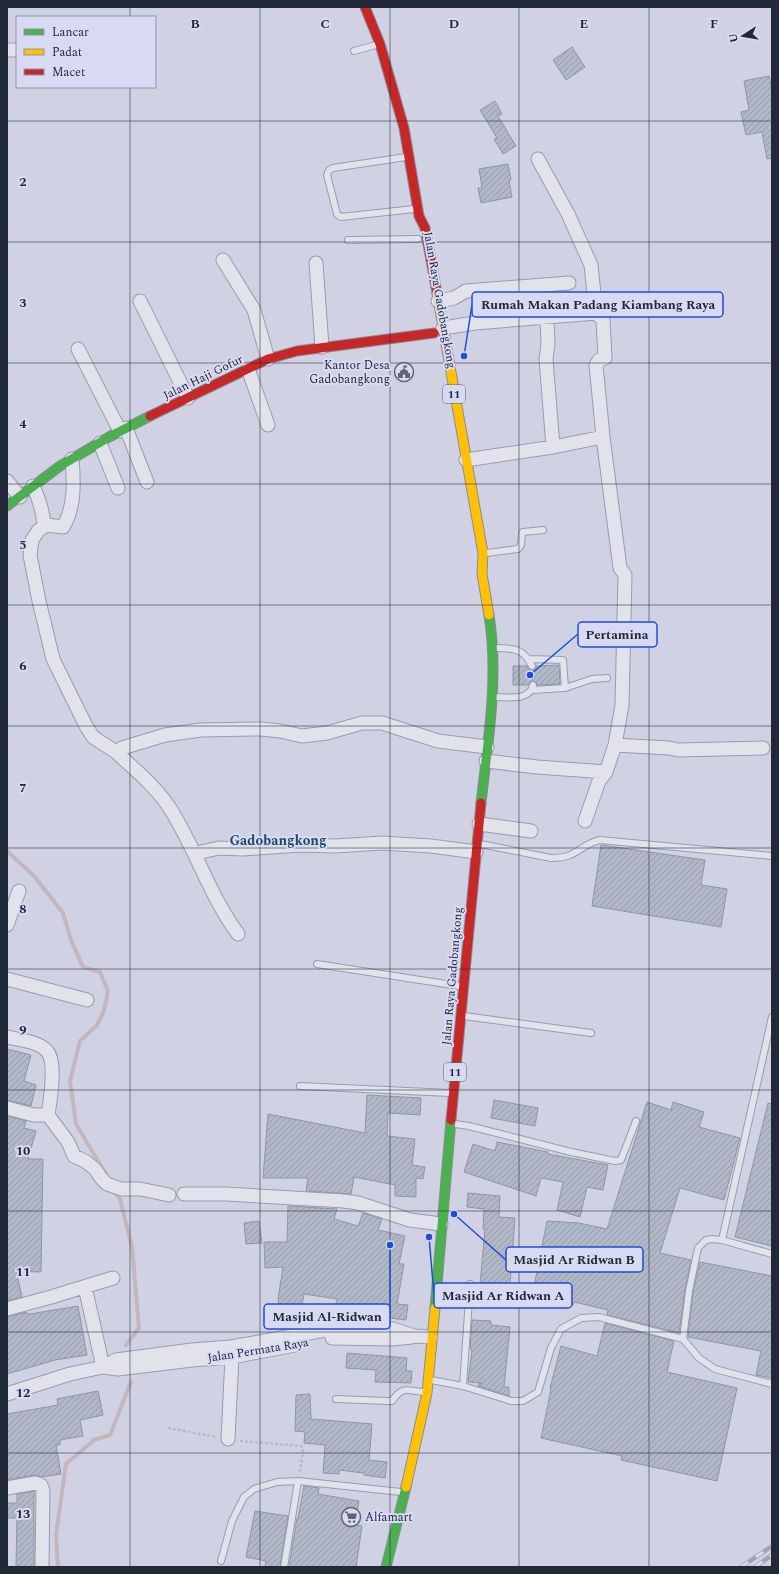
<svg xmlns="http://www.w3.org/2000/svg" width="779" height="1574" viewBox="0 0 779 1574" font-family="Spectral,serif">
<defs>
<pattern id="building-hatch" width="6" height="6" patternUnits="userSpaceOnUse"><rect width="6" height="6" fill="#b1b7c7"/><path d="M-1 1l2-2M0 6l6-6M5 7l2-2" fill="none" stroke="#989dac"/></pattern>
</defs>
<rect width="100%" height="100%" fill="#d0d2e4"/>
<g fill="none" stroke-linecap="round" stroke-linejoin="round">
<path stroke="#c5b5bc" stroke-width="4" d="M7,851L34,876L63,913L71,940L83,967L100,972L108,991L104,1011L97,1025L80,1041L70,1081L76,1124L105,1173
M114,1190L120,1199L132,1247L139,1328L126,1345
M58,1567L56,1535L66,1464L94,1440L110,1435L131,1382"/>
</g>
<path fill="url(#building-hatch)" stroke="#8f95a5" d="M572,47L585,67L566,80L553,60Z
M769,76L772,91V158L767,159L762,132L746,135L741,112L749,110L744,81Z
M495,101L502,114L498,116L516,146L503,154L494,139L497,138L480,110Z
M508,164L511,180H509L512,197L481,203L478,188H482L479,169Z
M559,665L560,684L537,685L536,682L533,681L528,685H513V666H527L529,670H532L536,669V666Z
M601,845L705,860L701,885L727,889L721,927L592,906Z
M7,1049L31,1055L24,1081L36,1085L31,1106L7,1100Z
M367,1095L421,1098L420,1115L388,1113L387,1136L415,1139L412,1165L425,1167L423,1179L416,1178V1197L395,1196V1185L354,1177L351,1194L306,1191L308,1178H263L268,1114L365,1133Z
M494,1100L538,1108L535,1126L491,1118Z
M647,1102L671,1110L673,1102L704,1112L699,1127L740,1138L724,1200L680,1188L660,1253L691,1260L685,1290L679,1333L607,1315L608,1310L574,1302L573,1305L532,1296L547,1221L579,1223L607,1229Z
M768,1103L772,1104V1246L735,1237Z
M7,1116L26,1121L24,1128L36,1131L28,1159H43L41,1272L16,1271L22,1297L7,1301Z
M497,1142L548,1152V1154L608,1165L603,1190L587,1187L580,1217L557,1210L563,1182L541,1178L536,1196L464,1172L473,1144L495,1151Z
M468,1193L500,1196L499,1217L515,1218L509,1298L479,1296L485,1229H483L484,1209L467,1207Z
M288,1206L337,1209L334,1219L358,1226L363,1213L382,1219L378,1230L405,1236L399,1264H404L397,1304L408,1305L406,1320L350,1313L349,1321H335L337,1299L304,1294L302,1305L306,1325L284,1329L278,1299L283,1267L265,1268L264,1242H287Z
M259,1221L262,1243L246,1244L244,1223Z
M700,1262L772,1276V1378L756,1375L761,1351L688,1337L693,1292Z
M78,1306L87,1355L55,1360L7,1374V1317L26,1312L27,1314H30Z
M472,1320L491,1321V1325L510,1327L504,1387H509V1396L478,1386L479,1383H482L468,1382L472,1349H470Z
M605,1323L674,1341L667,1372L737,1388L717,1481L621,1460L622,1456L541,1438L551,1389L550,1388L561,1346L597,1356Z
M347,1353L407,1358L406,1371H412L411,1383L375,1382L376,1370L346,1368Z
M98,1391L103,1415L80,1420L83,1436L60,1440V1445H56L61,1474L41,1477L34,1475L7,1480V1414L58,1405L57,1399Z
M310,1394L311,1419L372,1424L369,1460L387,1462L385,1478L364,1475V1473L339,1470V1474L323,1473L325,1445L304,1443L305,1432L295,1431L296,1395Z
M304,1486L319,1488L318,1494L359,1501L355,1525L362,1526L356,1567H289L297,1518H298Z
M34,1491V1567H16L17,1518H7V1503H17V1494Z
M255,1511L288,1516L280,1567H265L266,1561L246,1557Z"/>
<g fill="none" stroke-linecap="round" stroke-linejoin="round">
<defs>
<path id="lane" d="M354,51L376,45
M406,157L333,168L329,170L327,175L337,214L341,217L414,209
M348,240L418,239
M487,553L518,549L521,545L522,533L523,532L543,530
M496,648C514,648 524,649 532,666
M529,659L563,660L565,688
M532,690L565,688L592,679L607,678
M495,697C509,697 530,701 533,685
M480,844L551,858C557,858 564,858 570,855C582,850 586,843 600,840L772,856
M317,964L459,986
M464,1016L591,1033
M300,1086L450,1093
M455,1124L469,1126L571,1152L615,1161L621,1160L636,1121
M722,1240L772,1017
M683,1339L689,1291L698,1248L706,1240L712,1239L722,1240L772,1254
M431,1380L463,1386L511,1401H523L538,1392L551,1348L561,1329L581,1318L599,1317L683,1339L699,1358L715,1369L772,1384
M463,1386L470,1284
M336,1399L387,1401H392C403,1386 405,1390 423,1392
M221,1561L232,1521L244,1497L254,1489L277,1482L298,1481L401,1492
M284,1567L298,1481"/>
<path id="street" d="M7,50H17
M538,159L568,214L591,265L596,313L603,320L605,358L599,360L596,365L603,437L620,568L625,575L622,705L615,745L606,772L599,781L585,821
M223,260L254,310L268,359
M316,263L322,347
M140,301L188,398
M438,301L454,298L466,291L569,283
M547,318L548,344L546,359L553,447
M443,328L475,323L596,313
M78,349L120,431
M248,369L268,425
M126,428L147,482
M100,443L118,488
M72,459C74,481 75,508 63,527L46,525L38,531L32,540L30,555L39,601L53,659L86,726L93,737L116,752L122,748L165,735L201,730L261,729L280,731L302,736L327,733L362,723H382L438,741L487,747
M466,460L553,447L603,437
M7,481L20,497
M33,486C39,499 43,511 44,525
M615,745L669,748L678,750L763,748
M116,752C135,770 157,787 171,810C196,850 210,896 238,934
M486,761L537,767L606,772
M479,824L531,831
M197,858L201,852L219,848L243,849L301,845L335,846L382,843L431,846L476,852
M7,925L19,891
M7,979L87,1000
M7,1037C19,1040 38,1041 47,1051C57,1062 50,1101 48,1115L68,1142L74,1156L85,1161L95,1169L101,1178L107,1184L121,1189H140L169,1195
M7,1108L34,1115H48
M184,1194H226L344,1201L358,1203L410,1220L441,1224
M85,1287L103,1367
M7,1309L51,1297L113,1278
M332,1338L392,1339L412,1337
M103,1367L118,1369L192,1360L232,1357L295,1345
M7,1394L70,1374L103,1367L116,1360L192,1350L231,1347L331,1329H393L414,1336L431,1337
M228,1439L232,1357
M7,1488L35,1483L41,1485L43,1491L42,1567"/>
<path id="fast" d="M7,506L60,466L109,437L150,416
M481,803C488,741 499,678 489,615
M435,1308L451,1120
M386,1567L406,1487"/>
<path id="slow" d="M437,293L483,553L482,574L489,615
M406,1487L427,1393L435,1308"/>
<path id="jam" d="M365,7L380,44L404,128L419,216L425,228L437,293
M150,416L268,359L297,351L434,333
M451,1120L481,803"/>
</defs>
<use href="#lane" stroke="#989caa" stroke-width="8"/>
<use href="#street" stroke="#989caa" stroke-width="15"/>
<use href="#fast" stroke="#888c99" stroke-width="11"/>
<use href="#slow" stroke="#888c99" stroke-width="11"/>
<use href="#jam" stroke="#888c99" stroke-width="11"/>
<path stroke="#b8bac5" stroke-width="2.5" stroke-dasharray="3 2" stroke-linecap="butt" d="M168,1428L217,1437
M240,1441L301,1446L303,1450L300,1473"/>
<use href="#lane" stroke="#e1e2ec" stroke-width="6"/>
<use href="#street" stroke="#e1e2ec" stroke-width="13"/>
<use href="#fast" stroke="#4caf50" stroke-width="9"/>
<use href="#slow" stroke="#ffc107" stroke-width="9"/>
<use href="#jam" stroke="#c62828" stroke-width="9"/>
<defs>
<path id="rail" d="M741,1567L772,1546
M755,1567L772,1555"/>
</defs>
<use href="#rail" stroke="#a1a3ad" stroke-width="4.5"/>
<use href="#rail" stroke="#d8daf4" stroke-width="3" stroke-dasharray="9" stroke-linecap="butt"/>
</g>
<path fill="none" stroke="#212838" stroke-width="1" stroke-opacity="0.55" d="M130,7V17M260,7V1567M390,7V1567M519,7V1567M649,7V1567M130,87V1567M7,121H772M7,242H772M7,363H772M7,484H772M7,605H772M7,726H772M7,848H772M7,969H772M7,1090H772M7,1211H772M7,1332H772M7,1453H772"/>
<defs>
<symbol id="civic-ring" viewBox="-11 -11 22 22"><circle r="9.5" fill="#d8daf4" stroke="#5e6474" stroke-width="1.5"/><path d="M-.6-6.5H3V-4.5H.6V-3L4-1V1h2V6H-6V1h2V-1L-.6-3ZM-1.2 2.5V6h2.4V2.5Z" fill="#5e6474"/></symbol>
<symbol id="supermarket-ring" viewBox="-11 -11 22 22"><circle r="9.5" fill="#d8daf4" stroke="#5e6474" stroke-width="1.5"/><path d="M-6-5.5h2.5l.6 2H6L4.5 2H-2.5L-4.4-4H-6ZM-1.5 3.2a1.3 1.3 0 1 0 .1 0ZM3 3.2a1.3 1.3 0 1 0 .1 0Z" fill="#5e6474"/></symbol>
</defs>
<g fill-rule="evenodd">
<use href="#civic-ring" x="393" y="361" width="22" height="22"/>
<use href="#supermarket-ring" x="340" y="1506" width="22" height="22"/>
</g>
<g text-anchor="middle" stroke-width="4" stroke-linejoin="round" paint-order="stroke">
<g fill="#d8daf4" stroke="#585d70" stroke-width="1">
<rect x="443" y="385" width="22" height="18" rx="3"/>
<rect x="444" y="1063" width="22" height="18" rx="3"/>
</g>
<g font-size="11" font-weight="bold" fill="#212838">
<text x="454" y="398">11</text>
<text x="455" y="1076">11</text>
</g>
<g font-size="12" fill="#212838" stroke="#d8daf4">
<text transform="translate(440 300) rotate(80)" y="4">Jalan Raya Gadobangkong</text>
<text transform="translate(203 377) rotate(-26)" y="4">Jalan Haji Gofur</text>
<text transform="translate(452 976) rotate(-85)" y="4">Jalan Raya Gadobangkong</text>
<text transform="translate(258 1350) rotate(-9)" y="4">Jalan Permata Raya</text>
</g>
<g font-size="12" fill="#212838" stroke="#d8daf4" text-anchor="end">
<text x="390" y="369">Kantor Desa<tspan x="390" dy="14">Gadobangkong</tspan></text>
<text x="365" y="1521" text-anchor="start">Alfamart</text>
</g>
<g font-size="14" font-weight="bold" fill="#234962" stroke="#d8daf4">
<text x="278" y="845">Gadobangkong</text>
</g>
</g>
<g font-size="13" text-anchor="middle" font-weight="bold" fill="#212838" stroke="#d8daf4" stroke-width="4" stroke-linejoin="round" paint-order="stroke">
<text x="195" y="28">B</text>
<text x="325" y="28">C</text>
<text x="454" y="28">D</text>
<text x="584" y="28">E</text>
<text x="714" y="28">F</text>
<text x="23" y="186">2</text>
<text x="23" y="307">3</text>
<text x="23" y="428">4</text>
<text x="23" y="549">5</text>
<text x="23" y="670">6</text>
<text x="23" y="792">7</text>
<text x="23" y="913">8</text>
<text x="23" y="1034">9</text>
<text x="23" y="1155">10</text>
<text x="23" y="1276">11</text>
<text x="23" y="1397">12</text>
<text x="23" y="1518">13</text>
</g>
<path fill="none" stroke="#1d4ed8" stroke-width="1.5" d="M464 356L472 305M530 675L578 634M454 1214L506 1260M429 1237L434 1295M390 1245L390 1316"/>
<g fill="#1d4ed8" stroke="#d8daf4" stroke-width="1.5">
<circle cx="464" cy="356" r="4"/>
<circle cx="530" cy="675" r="4"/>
<circle cx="454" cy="1214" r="4"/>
<circle cx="429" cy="1237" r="4"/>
<circle cx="390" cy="1245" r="4"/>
</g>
<g fill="#d8daf4" stroke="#1d4ed8" stroke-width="1.5">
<rect x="472" y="292" width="251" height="25" rx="4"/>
<rect x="578" y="622" width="79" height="25" rx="4"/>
<rect x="506" y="1247" width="137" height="25" rx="4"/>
<rect x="434" y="1283" width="138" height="25" rx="4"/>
<rect x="264" y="1304" width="126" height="25" rx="4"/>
</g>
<g font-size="13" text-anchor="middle" font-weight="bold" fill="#212838">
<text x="598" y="309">Rumah Makan Padang Kiambang Raya</text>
<text x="617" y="639">Pertamina</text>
<text x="574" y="1264">Masjid Ar Ridwan B</text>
<text x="503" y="1300">Masjid Ar Ridwan A</text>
<text x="327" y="1321">Masjid Al-Ridwan</text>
</g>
<rect width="779" height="1574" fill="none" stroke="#212838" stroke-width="16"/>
<rect x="16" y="16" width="140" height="72" fill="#d8daf4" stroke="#8f93a9"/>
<rect x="24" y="29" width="20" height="6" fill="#4caf50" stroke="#8f93a9"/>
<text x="52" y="36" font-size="12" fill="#212838">Lancar</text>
<rect x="24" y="49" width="20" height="6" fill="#ffc107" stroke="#8f93a9"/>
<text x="52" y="56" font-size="12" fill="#212838">Padat</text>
<rect x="24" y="69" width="20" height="6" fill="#c62828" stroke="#8f93a9"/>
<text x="52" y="76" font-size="12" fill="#212838">Macet</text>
<g transform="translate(743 36) rotate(258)" stroke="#d8daf4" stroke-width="3" paint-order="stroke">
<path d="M0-3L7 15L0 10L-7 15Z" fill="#212838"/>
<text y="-6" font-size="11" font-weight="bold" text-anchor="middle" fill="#212838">U</text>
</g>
</svg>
